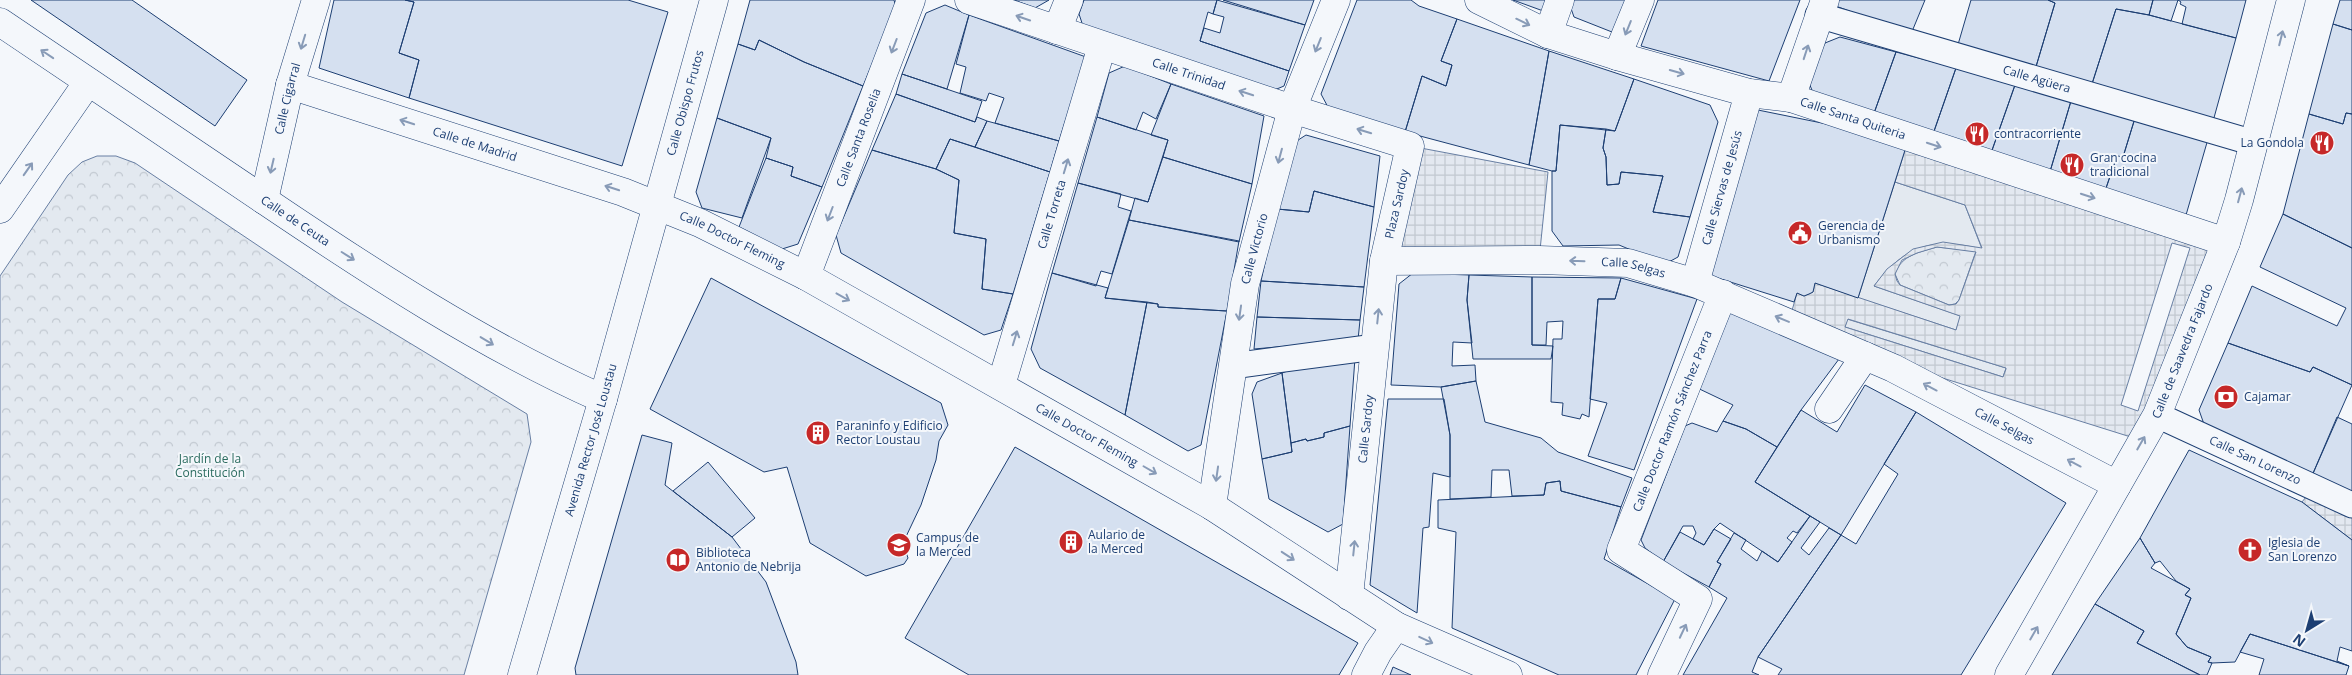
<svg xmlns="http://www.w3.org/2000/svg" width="2352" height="675" viewBox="0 0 2352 675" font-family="'Open Sans',sans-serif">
<defs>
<pattern id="park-crowns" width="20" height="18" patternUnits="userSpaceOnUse" patternTransform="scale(1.25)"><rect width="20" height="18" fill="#e3e9f0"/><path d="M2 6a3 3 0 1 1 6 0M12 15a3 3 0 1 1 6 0" fill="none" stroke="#c2c9d1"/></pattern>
<pattern id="plaza-grid" width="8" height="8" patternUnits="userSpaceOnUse" patternTransform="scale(1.25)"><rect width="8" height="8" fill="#e3e8f0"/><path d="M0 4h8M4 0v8" fill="none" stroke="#c2c8d1"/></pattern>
</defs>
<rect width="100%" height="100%" fill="#f4f7fb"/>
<path fill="#e3e9f0" stroke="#687fa3" d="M1895,182L1965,205L1982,249C1932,237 1905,245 1874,286L1961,316L1956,330L1858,298Z
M1847,319L2006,368L2003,377L1845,327Z"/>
<path fill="url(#park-crowns)" stroke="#687fa3" d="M97,156H116L135,163L342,302L527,414L531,442L464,675H0V276L68,175L82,162Z
M1937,247L1976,251L1959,300L1955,304L1949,305L1900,285L1895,274C1901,255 1920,252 1937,247Z"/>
<path fill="url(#plaza-grid)" stroke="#687fa3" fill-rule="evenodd" d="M1410,146L1548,172L1539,260L1384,261Z
M1906,147L2214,246L2134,438L1917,370L1791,314L1797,293L1804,296L1809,294L1813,292L1815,283L1956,330L1960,316L1874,286L1887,269L1913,249L1943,242L1982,248L1965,205L1895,182ZM2172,243L2190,248L2138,411L2121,405ZM1937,247L1976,252L1959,300L1956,304L1949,305L1900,285L1897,281L1895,274L1902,260L1917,253ZM1848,319L2006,368V369L2003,377L1845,327Z
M2313,488L2352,492V540L2302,502Z"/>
<path fill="#d5e0f0" stroke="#1d3f73" d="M31,0H132L247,80L215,126Z
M334,0H405L414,2L399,53L419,60L409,98L319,68Z
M405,0H628L668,12L622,166L409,98L419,60L399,53L414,2Z
M750,0H894L896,7L863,86L804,62L759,40L755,50L738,44Z
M1014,0H1049L1035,8Z
M1084,0H1217L1213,14L1208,12L1200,41L1289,71L1284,86L1272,91L1083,26L1079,14Z
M1217,0L1305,25L1289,71L1200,41L1204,28L1220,33L1224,17L1213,14Z
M1223,0H1314L1305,25Z
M1357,0H1411L1419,6L1457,19L1441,61L1452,65L1446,86L1422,76L1405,132L1329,109L1321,94Z
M1513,0H1551L1546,12Z
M1568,0H1634L1625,25L1612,32L1574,17Z
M1658,0H1800L1769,81L1641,46Z
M1836,0H1925L1911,34L1833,5Z
M1971,0H2048L2055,3L2035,70L1957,48Z
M2153,0L2149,15L2116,9L2091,87L2035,70L2055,3L2048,0Z
M2153,0H2246L2236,38L2182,24L2186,7L2180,4L2181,2L2178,0L2171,21L2149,15Z
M2340,0H2352V30L2333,24Z
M945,5L969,15L947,89L902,74L926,13Z
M2116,9L2149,15L2236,38L2212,125L2091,87Z
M969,15L1086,57L1059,141L995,123L1004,98L989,93L986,101L960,93L966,67L956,64Z
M1457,19L1549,51L1529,165L1405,132L1422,76L1446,86L1452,65L1441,61Z
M2333,24L2352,30V114L2346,113L2343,124L2309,114Z
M1840,37L1896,52L1873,116L1814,95L1807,78L1825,43Z
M759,40L804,62L863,86L822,187L791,176L793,167L766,158L771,138L717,118L738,44L755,50Z
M1549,51L1634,79L1615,131L1560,125L1556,171H1552L1529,165Z
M1896,52L1956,68L1932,137L1873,116Z
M1125,66L1171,84L1156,119L1143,112L1136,130L1097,117L1109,73Z
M1956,68L2015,85L1990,156L1932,137Z
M902,74L982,101L975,122L896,94Z
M1634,79L1710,105L1718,122L1690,217L1653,212L1663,176L1621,172L1619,184L1607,185L1606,157L1603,148L1606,129L1615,131Z
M1171,84L1264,116L1252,184L1163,157L1168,140L1151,135Z
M2015,85L2071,101L2049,175L1990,156Z
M896,94L975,122L977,117L987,121L975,147L950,139L936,169L872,150Z
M2071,101L2135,118L2123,157L2117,156L2104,194L2049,175Z
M1753,109L1861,131L1906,147L1858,298L1815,283L1813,292L1809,294L1804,296L1797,293L1794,302L1708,275Z
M2346,113L2352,114V248L2283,214L2309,114L2343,124Z
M1097,117L1168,140L1148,202L1078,183Z
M717,118L771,138L742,218L702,208L696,192Z
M2135,118L2208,139L2184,222L2104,194L2117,156L2123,157Z
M987,121L1059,141L1050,172L975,147Z
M1560,125L1606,129L1603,148L1606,157L1607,185L1619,184L1621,172L1663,176L1653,212L1690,217L1678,257L1665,264L1619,245L1563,246L1552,231V171H1556Z
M1306,135L1380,156L1374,207L1314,191L1309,212L1277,209L1292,144Z
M950,139L1050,172L1013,294L982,289L986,239L954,233L959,180L936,169Z
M872,150L936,169L959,180L954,233L986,239L982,289L1013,294L1001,330L984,335L841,253L836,235Z
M1163,157L1252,184L1239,242L1129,220L1135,198L1148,202Z
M766,158L793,167L791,176L822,187L798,244L782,249L739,227Z
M1078,183L1121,194L1118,207L1131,211L1112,274L1101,271L1096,286L1052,273Z
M1314,191L1374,207L1364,287L1261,281L1277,209L1309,212Z
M2283,214L2352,248V385L2313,367L2310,372L2228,343L2252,286L2337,326L2346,308L2260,267Z
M1129,220L1239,241L1227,311L1158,307V304L1105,298Z
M1052,273L1108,288L1105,298L1147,302L1125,415L1040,368L1031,349Z
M1413,273L1469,275L1467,300L1472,343L1453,342L1452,366L1475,365L1476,381L1441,387L1391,385L1399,284Z
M1469,275L1532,277V345L1553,346L1551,359H1473L1467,300Z
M1532,277L1621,278L1615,299H1598L1589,417L1582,414L1580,419L1562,415L1563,403L1551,402L1553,339H1562L1563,321L1547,322L1546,345H1532Z
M711,278L941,403L948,425L939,441L936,460L921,505L903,543L908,558L904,564L866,576L810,543L787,467L764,472L650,409Z
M1621,278L1697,299L1634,470L1588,456L1607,403L1590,399L1598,299H1615Z
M1261,281L1364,287L1360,320L1257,317Z
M1147,302L1158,304V307L1227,311L1201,445L1188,451L1125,415Z
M1723,309L1839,359L1801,410L1777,447L1746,429L1723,421L1733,405L1689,384Z
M1257,317L1360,320L1358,340L1254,349Z
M2228,343L2310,372L2313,367L2352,385L2311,478L2205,427L2199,410Z
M1355,358L1350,426L1324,433V437L1307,441L1306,439L1291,443L1282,373L1316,360Z
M1282,373L1292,452L1262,459L1252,394L1257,382Z
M1476,381L1485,422L1541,438L1558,452L1632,478L1621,507L1561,491L1560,481L1546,483L1544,495L1512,496L1509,470H1492L1491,497L1450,499V435L1441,387Z
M1865,385L1916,412L1841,535L1755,482L1801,410L1837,432Z
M1388,399H1444L1450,435V477L1433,473L1429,527L1423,528L1417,613L1370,585Z
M1916,412L2066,503L1961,675H1778L1782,669L1758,657L1841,535L1856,544L1898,474L1884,464Z
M2337,417L2352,424V492L2311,478Z
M1723,421L1746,429L1777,447L1755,482L1810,516L1797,533L1793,531L1787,538L1792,542L1778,562L1720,523L1714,529L1704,545L1693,539L1696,533L1693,526H1683L1663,562L1645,548L1641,540L1685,426L1692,423L1717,432Z
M1350,426L1343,524L1328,532L1269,499L1262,459L1292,452L1291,443L1306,439L1307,441L1324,437V433Z
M642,435L672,443L665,485L732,537L766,582L796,662L798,675H576L575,668Z
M1015,447L1358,643L1339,675H969L905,638Z
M2189,450L2302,502L2352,540V651L2340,647L2337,661L2349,666L2250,634L2235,662L2212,663L2208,662L2211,657L2187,647L2176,634L2191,598L2185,595L2190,589L2176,581L2160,561L2155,563L2140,538Z
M708,462L755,518L732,537L673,491Z
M1560,481L1561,491L1621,507L1604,559L1675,599L1636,675H1559L1452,628L1456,532L1438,528V500L1544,495L1546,483Z
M1810,516L1820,522L1801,548L1809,555L1829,528L1841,535L1758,657L1752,672L1759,675H1683L1727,598L1709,587L1721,564L1717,562L1734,533L1746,540L1741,549L1757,561L1762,551L1778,562Z
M1714,529L1731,539L1717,562L1721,564L1709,587L1663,562L1680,532L1704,545Z
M2140,538L2155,563L2151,568L2190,589L2185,595L2191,598L2176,634L2187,647L2211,657L2208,662L2212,663L2207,675H2200L2137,643L2144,631L2095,604Z
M2095,604L2144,631L2137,643L2200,675H2052Z
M2250,634L2349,666L2346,675H2259L2264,659L2240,652Z
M1393,667L1411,675H1390Z"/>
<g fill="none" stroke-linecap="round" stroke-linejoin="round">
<defs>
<g id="pedestrian">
<path id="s1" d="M1818,15L2254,143"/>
<path d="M1232,366L1375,347"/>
<path id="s2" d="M2157,415L2352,505"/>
</g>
<g id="minor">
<path id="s3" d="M969,0L1292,109L1410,146L1384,261L1349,596"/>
<path id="s4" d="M1479,0L1548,34L1617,56L1749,93L1791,98L2226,242"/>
<path id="s5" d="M0,22C88,82 176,140 264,200C372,273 484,346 603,399"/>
<path d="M1057,30L1069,0"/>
<path d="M1548,34L1560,0"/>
<path d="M1617,56L1640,0"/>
<path id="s6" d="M290,85L623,192L700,223L806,276L1212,506L1396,626L1508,675"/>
<path d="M1791,98L1825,0"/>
<path id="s7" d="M264,200L290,85L316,0"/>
<path d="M0,209L88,82"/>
<path id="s8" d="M1384,261L1539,260L1628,263L1695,283L1893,368L2117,485"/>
<path id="s9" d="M806,276L911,0"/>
<path id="s10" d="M1695,283L1749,93"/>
<path id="s11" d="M1001,385L1102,46"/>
<path d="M1829,409L1865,356"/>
<path id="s12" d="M1212,506L1245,284L1292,109L1336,0"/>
<path id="s13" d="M522,675L603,399L714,0"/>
<path d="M1366,675L1378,652L1396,626"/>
<path id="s14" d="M1662,675L1698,599L1621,550L1723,294"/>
<path id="s15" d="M2009,675L2157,415L2226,242L2239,200L2291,0"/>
</g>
</defs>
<use href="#pedestrian" stroke="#1d3f73" stroke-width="27"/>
<use href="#minor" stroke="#1d3f73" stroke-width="29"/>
<use href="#pedestrian" stroke="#f4f7fb" stroke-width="25"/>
<use href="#minor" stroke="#f4f7fb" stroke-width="28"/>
</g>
<defs><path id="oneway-shaft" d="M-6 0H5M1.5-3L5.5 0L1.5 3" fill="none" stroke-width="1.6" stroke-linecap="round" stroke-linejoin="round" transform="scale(1.25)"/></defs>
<g stroke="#889bb7">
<use href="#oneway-shaft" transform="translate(1023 18) rotate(-161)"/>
<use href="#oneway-shaft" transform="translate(1523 22) rotate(26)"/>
<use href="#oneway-shaft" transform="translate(1628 28) rotate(112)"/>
<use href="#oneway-shaft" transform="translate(2281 38) rotate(-76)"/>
<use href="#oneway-shaft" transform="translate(303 42) rotate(107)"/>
<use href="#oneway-shaft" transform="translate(1318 45) rotate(112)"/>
<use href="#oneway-shaft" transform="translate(894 46) rotate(111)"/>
<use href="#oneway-shaft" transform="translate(1806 52) rotate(-72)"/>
<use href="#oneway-shaft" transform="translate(47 54) rotate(-146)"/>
<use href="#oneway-shaft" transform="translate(1677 72) rotate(16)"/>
<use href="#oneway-shaft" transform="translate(1246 93) rotate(-162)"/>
<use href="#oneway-shaft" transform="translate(407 122) rotate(-162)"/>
<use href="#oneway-shaft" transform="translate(1364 131) rotate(-163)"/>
<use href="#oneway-shaft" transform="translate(1934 145) rotate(18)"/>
<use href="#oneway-shaft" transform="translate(1280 156) rotate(105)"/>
<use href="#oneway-shaft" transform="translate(272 166) rotate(103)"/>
<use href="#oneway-shaft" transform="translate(1066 166) rotate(-73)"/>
<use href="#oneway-shaft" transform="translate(28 169) rotate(-55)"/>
<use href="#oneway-shaft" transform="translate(612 188) rotate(-162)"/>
<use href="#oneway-shaft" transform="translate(2240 195) rotate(-75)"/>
<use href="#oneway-shaft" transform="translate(2088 196) rotate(18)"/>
<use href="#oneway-shaft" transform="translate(830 214) rotate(111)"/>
<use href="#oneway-shaft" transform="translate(348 256) rotate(32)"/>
<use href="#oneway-shaft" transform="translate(1577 261) rotate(-178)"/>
<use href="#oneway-shaft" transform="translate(843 297) rotate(29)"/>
<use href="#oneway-shaft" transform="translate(1240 313) rotate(98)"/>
<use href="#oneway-shaft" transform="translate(1378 316) rotate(-84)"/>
<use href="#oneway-shaft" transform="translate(1782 319) rotate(-157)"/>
<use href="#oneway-shaft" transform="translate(1015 338) rotate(-73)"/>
<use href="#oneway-shaft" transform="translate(487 341) rotate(31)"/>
<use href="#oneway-shaft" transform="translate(1930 387) rotate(-152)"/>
<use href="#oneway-shaft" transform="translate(2141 443) rotate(-60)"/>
<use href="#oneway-shaft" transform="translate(2074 463) rotate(-152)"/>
<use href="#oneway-shaft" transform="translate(1150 470) rotate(30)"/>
<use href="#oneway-shaft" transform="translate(1217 474) rotate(98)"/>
<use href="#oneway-shaft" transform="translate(1354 548) rotate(-84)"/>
<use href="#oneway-shaft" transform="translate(1288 556) rotate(33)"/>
<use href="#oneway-shaft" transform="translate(1683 631) rotate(-65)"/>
<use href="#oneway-shaft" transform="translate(2034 633) rotate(-60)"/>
<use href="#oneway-shaft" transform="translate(1426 640) rotate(25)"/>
</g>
<defs>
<symbol id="restaurant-disc" viewBox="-11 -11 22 22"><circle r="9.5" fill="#c62828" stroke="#f4f7fb"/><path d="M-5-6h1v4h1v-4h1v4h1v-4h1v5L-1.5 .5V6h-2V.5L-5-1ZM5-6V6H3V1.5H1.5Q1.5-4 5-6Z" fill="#fff"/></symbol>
<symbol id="civic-disc" viewBox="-11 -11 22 22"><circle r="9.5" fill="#c62828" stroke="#f4f7fb"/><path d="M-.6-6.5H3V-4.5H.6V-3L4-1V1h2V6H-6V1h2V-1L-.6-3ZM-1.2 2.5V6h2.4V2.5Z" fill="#fff"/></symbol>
<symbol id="bank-disc" viewBox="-11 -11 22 22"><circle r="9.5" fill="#c62828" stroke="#f4f7fb"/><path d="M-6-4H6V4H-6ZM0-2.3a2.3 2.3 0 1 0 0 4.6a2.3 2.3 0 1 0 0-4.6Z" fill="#fff"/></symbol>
<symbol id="building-disc" viewBox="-11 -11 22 22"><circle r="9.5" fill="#c62828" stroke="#f4f7fb"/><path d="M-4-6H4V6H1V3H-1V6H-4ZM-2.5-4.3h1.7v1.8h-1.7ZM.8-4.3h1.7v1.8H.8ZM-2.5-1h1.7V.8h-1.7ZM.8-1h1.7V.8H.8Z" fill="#fff"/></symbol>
<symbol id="university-disc" viewBox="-11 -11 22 22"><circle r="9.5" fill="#c62828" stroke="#f4f7fb"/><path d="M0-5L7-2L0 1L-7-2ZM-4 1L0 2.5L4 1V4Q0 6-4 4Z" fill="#fff"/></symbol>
<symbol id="church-disc" viewBox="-11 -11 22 22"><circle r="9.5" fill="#c62828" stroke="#f4f7fb"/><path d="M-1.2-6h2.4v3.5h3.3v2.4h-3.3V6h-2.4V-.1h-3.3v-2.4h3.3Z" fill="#fff"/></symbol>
<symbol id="library-disc" viewBox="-11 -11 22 22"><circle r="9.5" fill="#c62828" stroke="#f4f7fb"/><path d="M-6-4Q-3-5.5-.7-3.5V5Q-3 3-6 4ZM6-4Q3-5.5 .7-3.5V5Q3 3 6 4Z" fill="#fff"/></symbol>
</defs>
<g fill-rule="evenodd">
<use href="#restaurant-disc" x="1963" y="120" width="28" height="28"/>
<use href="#restaurant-disc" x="2308" y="129" width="28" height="28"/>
<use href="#restaurant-disc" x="2058" y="151" width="28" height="28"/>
<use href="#civic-disc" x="1786" y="219" width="28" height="28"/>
<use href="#bank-disc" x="2212" y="383" width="28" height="28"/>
<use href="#building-disc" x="804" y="419" width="28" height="28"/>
<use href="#building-disc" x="1057" y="528" width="28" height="28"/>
<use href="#university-disc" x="885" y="531" width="28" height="28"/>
<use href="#church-disc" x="2236" y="536" width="28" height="28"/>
<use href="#library-disc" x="664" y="546" width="28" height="28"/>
</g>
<g text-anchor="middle" stroke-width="4" stroke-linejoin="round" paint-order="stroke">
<g font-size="12" fill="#1d3f73" stroke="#f4f7fb">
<text dy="4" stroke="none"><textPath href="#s3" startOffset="232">Calle Trinidad</textPath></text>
<text dy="4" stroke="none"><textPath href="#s1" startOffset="228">Calle Agüera</textPath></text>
<text dy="4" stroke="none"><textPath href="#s7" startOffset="104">Calle Cigarral</textPath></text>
<text dy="4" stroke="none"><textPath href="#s13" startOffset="595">Calle Obispo Frutos</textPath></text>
<text dy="4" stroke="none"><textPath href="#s4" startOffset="394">Calle Santa Quiteria</textPath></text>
<text dy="4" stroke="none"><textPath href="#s9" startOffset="148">Calle Santa Roselia</textPath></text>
<text dy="4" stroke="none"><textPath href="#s6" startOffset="194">Calle de Madrid</textPath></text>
<text dy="4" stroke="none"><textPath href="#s10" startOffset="99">Calle Siervas de Jesús</textPath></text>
<text transform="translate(1397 204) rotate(-77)" y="4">Plaza Sardoy</text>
<text dy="4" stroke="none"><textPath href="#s11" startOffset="178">Calle Torreta</textPath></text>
<text dy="4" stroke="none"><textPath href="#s5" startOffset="356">Calle de Ceuta</textPath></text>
<text dy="4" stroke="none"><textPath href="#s6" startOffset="469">Calle Doctor Fleming</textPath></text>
<text dy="4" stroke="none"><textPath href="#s12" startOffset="261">Calle Victorio</textPath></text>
<text dy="4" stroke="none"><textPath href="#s8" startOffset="250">Calle Selgas</textPath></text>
<text dy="4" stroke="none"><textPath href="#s15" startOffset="368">Calle de Saavedra Fajardo</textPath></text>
<text dy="4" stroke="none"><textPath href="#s14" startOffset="314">Calle Doctor Ramón Sánchez Parra</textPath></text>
<text dy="4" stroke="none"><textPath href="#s8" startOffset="655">Calle Selgas</textPath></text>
<text transform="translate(1366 429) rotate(-84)" y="4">Calle Sardoy</text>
<text dy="4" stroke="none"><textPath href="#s6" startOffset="874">Calle Doctor Fleming</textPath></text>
<text dy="4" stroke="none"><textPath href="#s13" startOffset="245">Avenida Rector José Loustau</textPath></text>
<text dy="4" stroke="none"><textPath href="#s2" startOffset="108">Calle San Lorenzo</textPath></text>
</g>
<g font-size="12" fill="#1d3f73" stroke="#f4f7fb" text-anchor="start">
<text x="1994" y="138">contracorriente</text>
<text x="2304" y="147" text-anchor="end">La Gondola</text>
<text x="2090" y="162">Gran cocina<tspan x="2090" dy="14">tradicional</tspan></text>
<text x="1818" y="230">Gerencia de<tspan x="1818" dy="14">Urbanismo</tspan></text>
<text x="2244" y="401">Cajamar</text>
<text x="836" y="430">Paraninfo y Edificio<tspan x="836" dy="14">Rector Loustau</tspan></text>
<text x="1088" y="539">Aulario de<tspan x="1088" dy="14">la Merced</tspan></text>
<text x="916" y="542">Campus de<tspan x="916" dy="14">la Merced</tspan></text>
<text x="2268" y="547">Iglesia de<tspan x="2268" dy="14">San Lorenzo</tspan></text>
<text x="696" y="557">Biblioteca<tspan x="696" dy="14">Antonio de Nebrija</tspan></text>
</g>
<g font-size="12" fill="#2c6c60" stroke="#f4f7fb">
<text x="210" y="463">Jardín de la<tspan x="210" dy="14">Constitución</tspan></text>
</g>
</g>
<g transform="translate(2307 630) rotate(217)" stroke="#f4f7fb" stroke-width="4" paint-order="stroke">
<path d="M0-4L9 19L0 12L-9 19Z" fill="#1d3f73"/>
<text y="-8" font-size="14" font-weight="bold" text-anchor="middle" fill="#1d3f73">N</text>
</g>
</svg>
